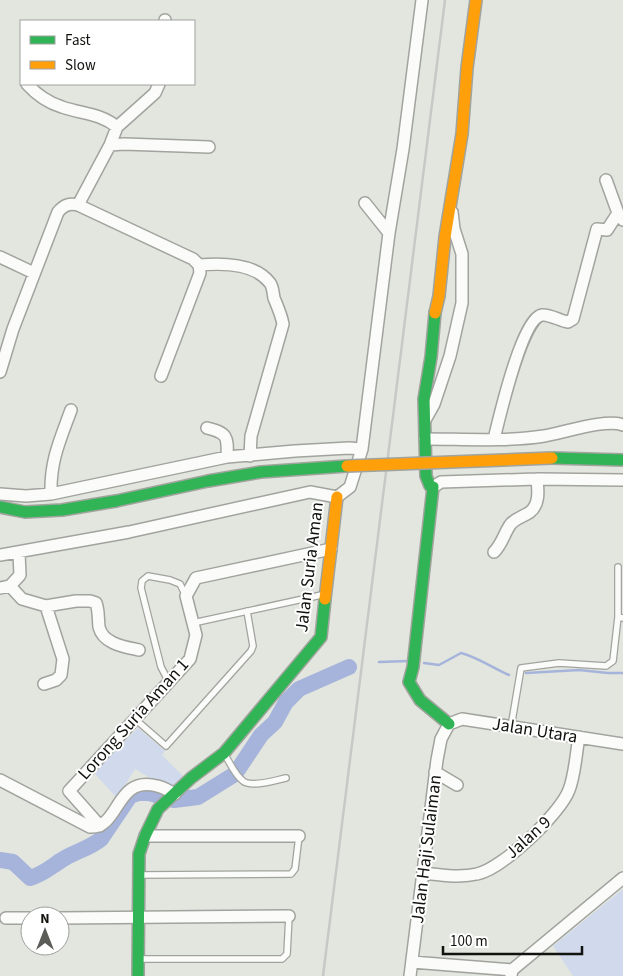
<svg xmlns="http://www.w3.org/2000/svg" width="623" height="976" viewBox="0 0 623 976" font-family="'Source Sans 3',sans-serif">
<rect width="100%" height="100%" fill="#e2e6de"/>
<path fill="#d1d9ec" d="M138,728L165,751L162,755L184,777L170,790L135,769L117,798L93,772Z
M623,889V976H573L553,946Z"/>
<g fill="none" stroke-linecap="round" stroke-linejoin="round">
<path stroke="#a6b4dc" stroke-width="2.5" d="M379,662L408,661
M424,663L439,665L461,653C477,657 493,668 509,675
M526,673L579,670L608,673H623"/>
<path stroke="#a6b4dc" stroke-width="16" d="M0,860L13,862L30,878C44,874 53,865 65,858C77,851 90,848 101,839L130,796L139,793H149L174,800L198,797L235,774L261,735L275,722L286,702L299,689L349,667"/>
<defs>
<path id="lane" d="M618,617V567
M193,623L326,594
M169,682L161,667L141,588L142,581L148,576L170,580L180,584L186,596
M135,719L166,746L251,651L253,646L247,611
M511,727L521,668L559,663L606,666L613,661L618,617L623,618
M225,755C230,763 235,775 243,781C251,788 276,780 286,778
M139,875L291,874L295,869L299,836
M138,959H282L287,954L289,916"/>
<path id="street" d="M165,21V20
M27,84C36,94 49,103 62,107C82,114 100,113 117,127
M110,145L124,144L209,147
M606,180L618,213L623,220
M78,205L110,145L117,127L155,93L159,84
M389,233L403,149L422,0
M0,257L34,273
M199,265C221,263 255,263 270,283C273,287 273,293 274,298C278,308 281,314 283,324L251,436L250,456
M0,372L13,329L58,212C64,205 69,203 78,205L193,259L199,265L200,273L161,376
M425,420L434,404L450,356L462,303V254L454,229L452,212
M207,428C227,433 228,436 227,457
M425,439C464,439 505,442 544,436C563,433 607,418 623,425
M494,439C499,419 522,318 542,315C549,314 561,321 568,322L573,319L597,229L607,230L618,213
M433,487L441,482L537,479L623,480
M0,494L26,496L51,494L227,457L295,451L349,448L362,449
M51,494C50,461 60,440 71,410
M494,552C502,544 504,534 510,525C515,518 523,517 530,512C540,504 538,490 537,479
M0,555L129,532L310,492L337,497L350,487L362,449L389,233L365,203
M10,586L22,599L46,606L76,601H90L96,603C99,611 98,619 99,627C103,644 125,647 139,650
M0,588L10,586L20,575L19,553
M44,684L56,680L61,675L63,659L46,606
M435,772L457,785
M0,780L90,827C120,829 115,775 157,786C163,787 169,791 175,794
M100,826L69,791L190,659L196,635L186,596L196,578L331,549
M145,836H299
M423,873C441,875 460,878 477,874C502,869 560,814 569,790C575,775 576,753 579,737
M6,918H30
M60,918L289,916
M412,962L512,970
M410,976L437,760L441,739L449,724L462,719L623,744
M511,976L512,970L623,878"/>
<path id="fast" d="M435,313L431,357L424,399L426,476L430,486L433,487L413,667L409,682L420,700L449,724
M0,507L25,512L62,510L116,501
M138,976L139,854L145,836L158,809L191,778L224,753L321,637L325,599"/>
<path id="slow" d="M435,313L439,296L445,237L462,134L467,68L476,0
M325,599L337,497"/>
</defs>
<use href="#lane" stroke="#a1a49e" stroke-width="8"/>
<use href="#street" stroke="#a1a49e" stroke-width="14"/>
<use href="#fast" stroke="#a1a49e" stroke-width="14"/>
<use href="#slow" stroke="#a1a49e" stroke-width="14"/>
<use href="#lane" stroke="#fbfbfa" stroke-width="5.5"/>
<use href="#street" stroke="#fbfbfa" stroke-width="11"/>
<use href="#fast" stroke="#30b455" stroke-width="11"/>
<use href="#slow" stroke="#ff9f0a" stroke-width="11"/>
<path stroke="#c8c9c6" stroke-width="2.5" d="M323,976L445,0"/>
<defs>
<path id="fast-bridge" d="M552,458L623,460
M116,501L208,481L261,472L347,466"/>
<path id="slow-bridge" d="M347,466L552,458"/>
</defs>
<use href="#fast-bridge" stroke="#a1a49e" stroke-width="14" stroke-linecap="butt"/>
<use href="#slow-bridge" stroke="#a1a49e" stroke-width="14" stroke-linecap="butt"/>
<use href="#fast-bridge" stroke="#30b455" stroke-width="11"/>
<use href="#slow-bridge" stroke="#ff9f0a" stroke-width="11"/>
</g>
<g text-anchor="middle" stroke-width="4" stroke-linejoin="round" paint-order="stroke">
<g font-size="18" fill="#11130e" stroke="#fff">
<text transform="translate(309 567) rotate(-83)" y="6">Jalan Suria Aman</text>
<text transform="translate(133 719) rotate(-48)" y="6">Lorong Suria Aman 1</text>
<text transform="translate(535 730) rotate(9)" y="6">Jalan Utara</text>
<text transform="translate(528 837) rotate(-42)" y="6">Jalan 9</text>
<text transform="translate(426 849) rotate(-83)" y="6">Jalan Haji Sulaiman</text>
</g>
</g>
<rect x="20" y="20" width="175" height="65" fill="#ffffff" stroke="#a0a19f"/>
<rect x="30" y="36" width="25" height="8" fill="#30b455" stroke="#a0a19f"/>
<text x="65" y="45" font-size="15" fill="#11130e">Fast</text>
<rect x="30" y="61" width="25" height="8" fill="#ff9f0a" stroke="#a0a19f"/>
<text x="65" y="70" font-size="15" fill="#11130e">Slow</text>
<g transform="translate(45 931)"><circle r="24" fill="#ffffff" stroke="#a0a19f"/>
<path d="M0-4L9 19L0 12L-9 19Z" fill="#5a5d57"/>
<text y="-8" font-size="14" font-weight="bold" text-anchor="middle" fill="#11130e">N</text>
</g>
<path d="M443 946v8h139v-8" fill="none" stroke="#11130e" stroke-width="2.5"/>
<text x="450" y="946" font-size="15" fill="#11130e" stroke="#ffffff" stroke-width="4" paint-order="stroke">100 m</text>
</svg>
